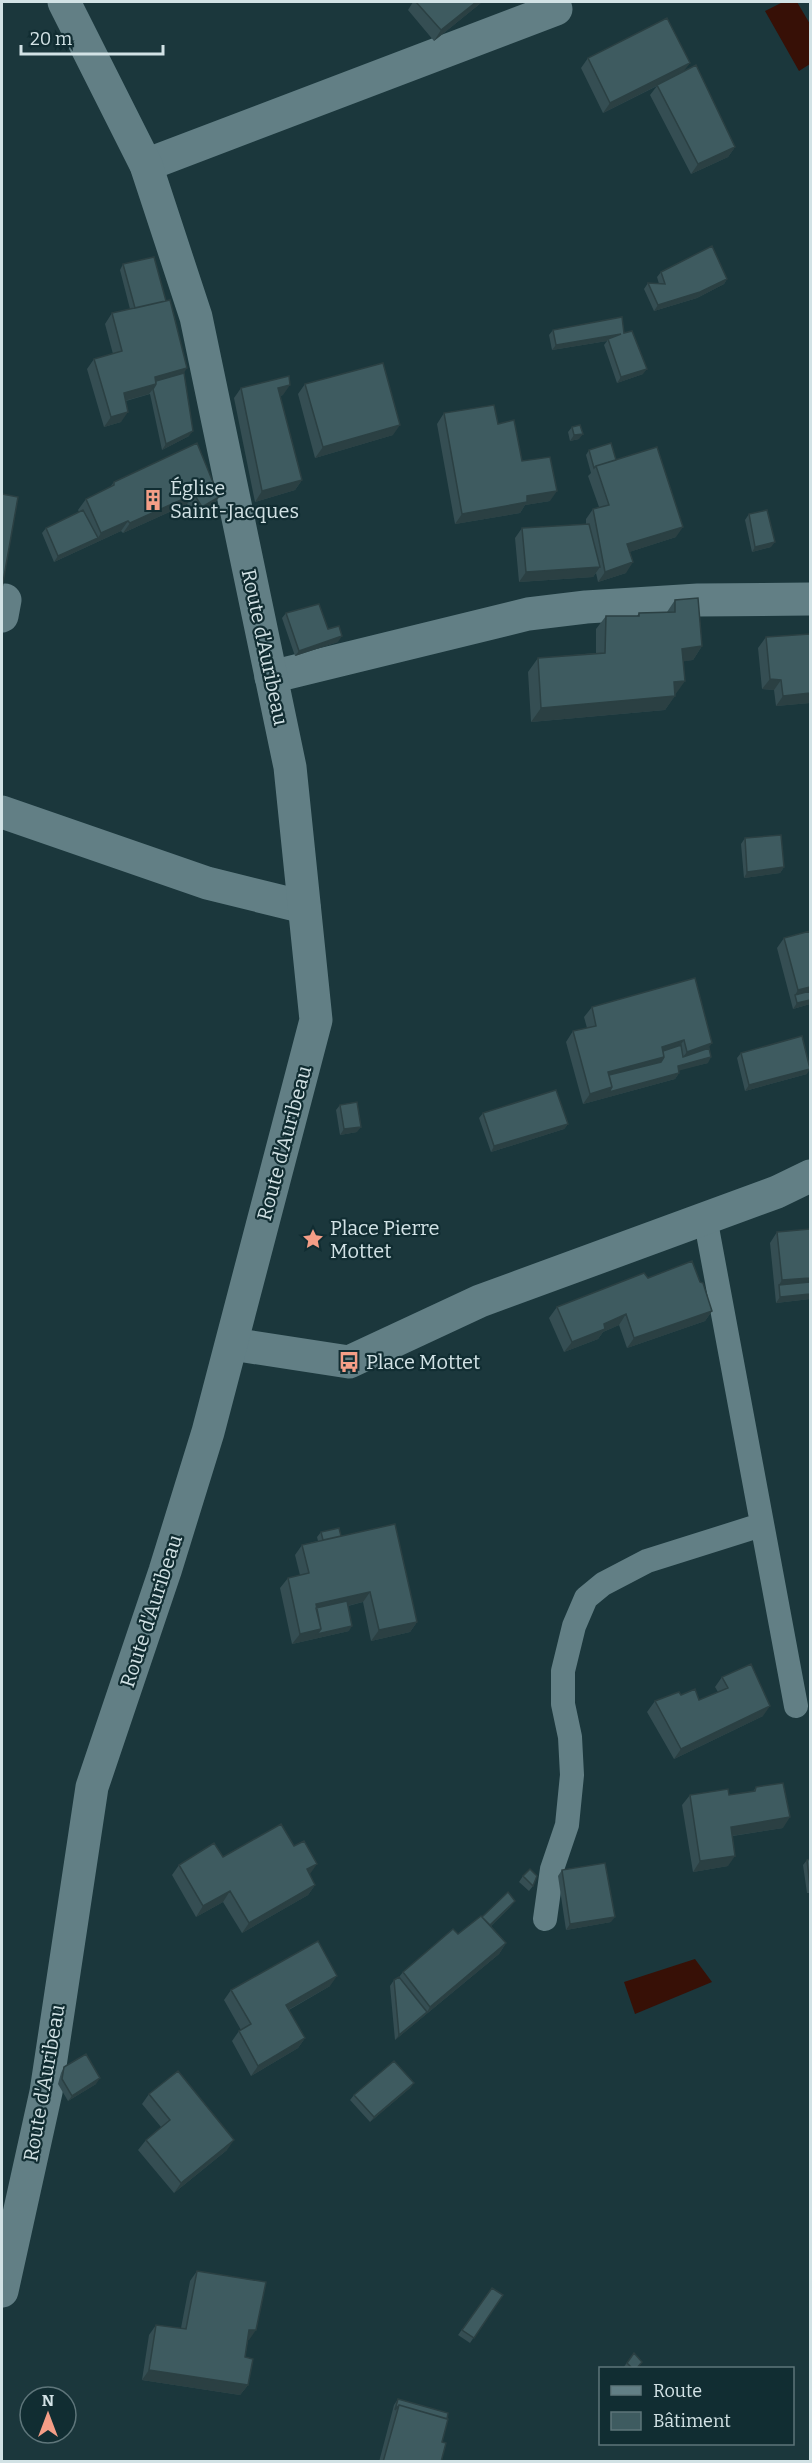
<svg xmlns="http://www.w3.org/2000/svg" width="812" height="2463" viewBox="0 0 812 2463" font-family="Bitter,serif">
<rect width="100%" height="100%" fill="#1b373c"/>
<path fill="#371006" d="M783,2H797L810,24V64L799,71L765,11Z
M695,1959L712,1982L635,2014L624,1982Z"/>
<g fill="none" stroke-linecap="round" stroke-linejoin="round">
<path stroke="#627f85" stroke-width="24" d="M705,1217L796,1706
M545,1919L552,1869L567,1825L572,1775L570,1737L563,1704V1671L574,1626L586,1598L603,1584L647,1561L761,1525"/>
<path stroke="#627f85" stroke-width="33" d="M146,165L556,9
M2,616L5,600
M271,677L528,614L586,607L698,600L810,599
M2,812L207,883L304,907
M232,1344L349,1362L480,1301L777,1192L810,1176"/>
<path stroke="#627f85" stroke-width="33" d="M2,2291L46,2092L92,1787L165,1571L208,1432L316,1020L290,767L196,317L146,165L64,2"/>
</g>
<path fill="#354e53" d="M413,2H482L434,41L408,10Z
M588,58L690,63L683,71L735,147L728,157L691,174L650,95L657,86L603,113L581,68Z
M123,264L184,373L189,436L162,450L150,394L126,401L121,422L104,427L87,369L94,359L113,354L105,324L112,313L130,309L120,270Z
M661,272L727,279L724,284L697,298L654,311L644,289L648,283L659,284L657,277Z
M553,330L624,333L643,374L617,383L604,345L607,341L552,350L549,335Z
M305,384L393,435L315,458L298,394Z
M241,388L283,395L280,396L302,480L295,490L255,502L234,398Z
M444,413L498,424L550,501L525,505L520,513L455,524L437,424Z
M572,427L579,439L570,441L568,432Z
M589,450L616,460L676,537L629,552L626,573L598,582L596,573L593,577L519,582L515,538L522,528L586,524V519L593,509L599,507L588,476L591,473L586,455Z
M114,482L219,497L212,507L195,517L187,504L123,533L121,531L54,562L42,533L46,528L79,512L78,510L86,499L110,487Z
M749,514L771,547L752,552L745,520Z
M675,600L702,646L693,660L683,661L675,695L665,710L531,722L528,672L538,658L596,653V629L606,616H637L639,613L667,612Z
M286,613L328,629L338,642L295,656L282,618Z
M810,634V703L776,706L774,690L762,689L758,648L766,637Z
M745,838L784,867L780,873L744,878L741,844Z
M810,931V1004L793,1009L777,948L784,938Z
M592,1007L709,1048L708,1063L678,1070L679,1073L675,1079L583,1104L566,1042L573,1031L587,1028L584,1017Z
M741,1053L807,1074L745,1091L737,1058Z
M340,1105L357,1132L340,1135L336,1110Z
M483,1113L568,1124L564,1129L491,1152L479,1118Z
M777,1232L810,1299L776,1303L770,1243Z
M648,1278L712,1311L705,1321L627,1348L619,1325L603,1332L598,1339L564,1352L549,1318L557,1307Z
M321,1532L341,1536L417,1622L410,1632L371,1641L363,1602L348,1606L349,1631L292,1644L280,1588L288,1578L300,1575L295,1555L302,1545L318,1541L317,1537Z
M722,1677L763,1716L674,1759L647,1712L655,1701L681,1695L699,1700L718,1692L715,1687Z
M756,1787L783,1828L733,1836L728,1866L693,1872L682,1805L690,1795H729L753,1792Z
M223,1857L309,1874L315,1885L308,1895L242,1933L223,1902L196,1917L172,1875L179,1865Z
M810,1859V1893H807L803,1865L807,1860Z
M562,1870L611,1922L566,1930L558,1876Z
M523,1876L533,1886L529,1891L519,1882Z
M511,1906L491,1926L506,1943L499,1954L395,2040L390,1986L394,1980L399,1977L403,1972L482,1917Z
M330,1986L289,2010L305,2038L298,2048L251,2076L232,2041L239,2031L241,2030L224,2000L231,1990Z
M64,2067L96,2084L68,2101L58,2084L61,2073Z
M414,2083L410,2088L370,2122L350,2100L354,2095Z
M149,2094L227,2150L174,2193L138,2150L146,2140L161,2127L142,2104Z
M197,2271L249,2340H248L245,2357L248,2385L240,2395L142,2380L149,2335L156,2325L181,2328L190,2281Z
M492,2288L503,2295L470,2343L458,2335Z
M634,2353L637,2368H623Z
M398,2399L442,2442L441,2462H379L394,2405Z"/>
<path fill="#2b4043" d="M476,2H482L434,41L441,30Z
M690,63L682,73L603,113L610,103Z
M735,147L728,157L691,174L698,164Z
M727,279L724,284L697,298L654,311L658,305Z
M621,334L608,339L607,341L552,350L556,345Z
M187,368L180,379L156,385L149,394L117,403L124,393L155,377Z
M647,369L643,374L617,383L621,377Z
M290,385L283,395L271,398L278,388Z
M128,412L121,422L104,427L111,417Z
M400,425L393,435L315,458L323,447Z
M193,431L189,436L162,450L166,444Z
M583,434L579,439L570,441L574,435Z
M302,480L295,490L255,502L262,491Z
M557,491L550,501L525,505L520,513L455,524L462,514L527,496Z
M194,494L187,504L123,533L130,523Z
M219,497L212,507L195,517L202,507Z
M128,521L121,531L54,562L58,556L98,538L101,533Z
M683,527L676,537L620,555L627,544Z
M775,542L771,547L752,552L755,547Z
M633,562L626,573L598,582L605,572Z
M600,567L593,577L519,582L526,572Z
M342,636L338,642L295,656L299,651Z
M702,646L693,660L673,663L682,649Z
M770,679L781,680L774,690L762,689Z
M685,681L675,695L674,682Z
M810,693V703L776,706L783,696Z
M675,696L665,710L531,722L541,708Z
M784,867L780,873L744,878L747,872Z
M810,987V995H795L798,990Z
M810,1000V1004L793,1009L797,1003Z
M684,1040L677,1050L660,1056L662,1047Z
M712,1043L705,1053L679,1062L687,1052Z
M664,1057L657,1068L606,1081L608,1072Z
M711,1057L708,1063L674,1072L678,1066Z
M810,1069L807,1074L745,1091L749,1085Z
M679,1073L675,1079L583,1104L590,1094L612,1087Z
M568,1124L564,1129L491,1152L494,1146Z
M361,1127L357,1132L340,1135L344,1129Z
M810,1278V1287L779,1285L782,1280Z
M810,1294V1299L776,1303L780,1297Z
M712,1311L705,1321L627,1348L634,1338Z
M626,1314L619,1325L603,1332L598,1339L564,1352L572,1342L604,1324Z
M370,1592L363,1602L313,1614L316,1604Z
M417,1622L410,1632L371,1641L379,1630Z
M352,1626L349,1631L292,1644L300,1634L321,1629Z
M770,1706L763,1716L674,1759L681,1749Z
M790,1817L783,1828L724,1837L731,1827Z
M735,1856L728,1866L693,1872L700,1861Z
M317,1864L310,1874L307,1869Z
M315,1885L308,1895L242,1933L249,1923Z
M230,1891L223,1902L196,1917L203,1906Z
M515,1901L511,1906L482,1935L486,1929Z
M615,1917L611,1922L566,1930L570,1924Z
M506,1943L499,1954L395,2040L399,2035L427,2012L430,2007Z
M337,1976L330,1986L279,2015L286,2005Z
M305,2038L298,2048L251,2076L258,2066Z
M100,2078L96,2084L68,2101L72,2096Z
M414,2083L410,2088L370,2122L374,2117Z
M234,2140L227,2150L174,2193L181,2183Z
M249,2330H256L249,2340L242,2341Z
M149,2370L248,2385L240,2395L142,2380Z"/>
<path fill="#3e5b60" stroke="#2b4043" stroke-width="1.5" d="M416,2H476L441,30Z
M667,18L690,63L610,103L588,58Z
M696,65L735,147L698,164L657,85Z
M712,246L727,279L700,292L658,305L648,283L665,284L661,272Z
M154,257L166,301L135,308L123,264Z
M170,300L187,368L155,377L156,384L124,393L128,412L111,417L94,359L122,351L112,313Z
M622,317L624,333L632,331L647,369L621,377L608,339L621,334L556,345L553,330Z
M383,363L400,425L323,447L305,384Z
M184,373L193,431L166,444L153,389L156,384V381Z
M289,376L290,385L278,388L302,480L262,491L241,388Z
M494,405L498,424L514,420L522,461L550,457L557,491L527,496V502L462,514L444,413Z
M580,425L583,434L574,435L572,427Z
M197,443L219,497L202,507L194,494L130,523L128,521L101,533L86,499L114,485V482Z
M611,443L616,460L596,466L594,468L589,450Z
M657,447L683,527L627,544L633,562L605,572L593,509L609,505L596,466Z
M2,494L18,497L2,588Z
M83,510L98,538L58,556L46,528Z
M767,510L775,542L755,547L749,514Z
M589,524L600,567L526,572L522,528Z
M698,598L702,646L682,649L685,681L674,682L675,696L541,708L538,658L605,653L606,616H639V613L675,612V600Z
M319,604L328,629L339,626L342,636L299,651L286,613Z
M810,634V693L783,696L781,680L770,679L766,637Z
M781,835L784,867L747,872L745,838Z
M810,931V987L798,990L784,938Z
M695,978L712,1043L687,1052L684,1040L662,1047L664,1057L608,1072L612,1087L590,1094L573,1031L596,1026L592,1007Z
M810,991V1000L797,1003L795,995Z
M802,1036L810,1069L749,1085L741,1053Z
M681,1045L683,1057L709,1048L711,1057L678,1066L679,1073L609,1092L612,1087L609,1075L661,1062L664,1057L663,1051Z
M556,1090L568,1124L494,1146L483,1113Z
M357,1102L361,1127L344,1129L340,1105Z
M810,1229V1278L782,1280L777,1232Z
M692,1261L700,1282L703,1283L712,1311L634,1338L626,1314L604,1324L605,1329L572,1342L557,1307L644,1273L648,1278Z
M810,1282V1294L780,1297L779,1285Z
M395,1524L417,1622L379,1630L370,1592L316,1604L321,1629L300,1634L288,1578L309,1573L302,1545Z
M339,1528L341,1536L323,1540L321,1532Z
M347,1601L352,1626L317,1634L321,1629L316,1608Z
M751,1664L770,1706L681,1749L655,1701L676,1693L679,1692L681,1695L695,1689L699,1700L728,1688L722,1677Z
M783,1783L790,1817L731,1827L735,1856L700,1861L690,1795L728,1789L729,1795L755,1791L756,1787Z
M281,1824L294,1846L304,1841L317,1864L307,1869L315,1885L249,1923L230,1891L203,1906L179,1865L214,1843L223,1857Z
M810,1859V1887L807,1860Z
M605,1863L615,1917L570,1924L562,1870Z
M530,1869L537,1876L533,1886L523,1876Z
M508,1892L515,1901L490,1925L482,1917Z
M481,1916L506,1943L430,2007L403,1972L453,1929L458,1934Z
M318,1941L337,1976L286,2005L305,2038L258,2066L239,2031L251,2024L231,1990Z
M399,1977L427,2012L399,2035L394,1980Z
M86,2054L100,2078L72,2096L62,2079L64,2067Z
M394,2061L414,2083L374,2117L354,2095Z
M178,2071L234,2140L181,2183L146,2140L170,2120L149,2094Z
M197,2271L266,2282L256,2330H249L245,2357L253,2359L248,2385L149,2370L156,2325L186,2329Z
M492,2288L503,2295L474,2338L462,2330Z
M634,2353L642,2362L637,2368H632L627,2363Z
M398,2399L448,2413L447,2419L399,2405L395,2410Z
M399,2405L448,2419L442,2442L446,2443L441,2462H383Z"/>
<defs>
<symbol id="building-bare" viewBox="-9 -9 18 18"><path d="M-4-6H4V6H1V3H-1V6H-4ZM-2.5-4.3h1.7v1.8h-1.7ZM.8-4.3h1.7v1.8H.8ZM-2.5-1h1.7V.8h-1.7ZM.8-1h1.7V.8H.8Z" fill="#f49e87" stroke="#112d32" stroke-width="2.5" paint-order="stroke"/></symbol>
<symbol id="sight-bare" viewBox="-9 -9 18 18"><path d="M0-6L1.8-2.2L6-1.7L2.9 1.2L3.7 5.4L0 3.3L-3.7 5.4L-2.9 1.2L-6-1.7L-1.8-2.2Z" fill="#f49e87" stroke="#112d32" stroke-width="2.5" paint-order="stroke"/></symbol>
<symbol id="bus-bare" viewBox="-9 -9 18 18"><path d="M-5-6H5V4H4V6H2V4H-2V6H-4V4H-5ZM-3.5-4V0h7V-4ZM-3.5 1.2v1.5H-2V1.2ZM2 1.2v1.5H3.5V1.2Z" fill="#f49e87" stroke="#112d32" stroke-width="2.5" paint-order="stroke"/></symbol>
</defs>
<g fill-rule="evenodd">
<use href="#building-bare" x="138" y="485" width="30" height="30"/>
<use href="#sight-bare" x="298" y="1224" width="30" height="30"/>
<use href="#bus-bare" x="334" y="1347" width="30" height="30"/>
</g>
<g text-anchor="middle" stroke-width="4.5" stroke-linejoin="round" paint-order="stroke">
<g font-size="20" fill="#d2e2e5" stroke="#112d32" text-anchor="start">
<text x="170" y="495">Église<tspan x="170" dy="23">Saint-Jacques</tspan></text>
<text x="330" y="1235">Place Pierre<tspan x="330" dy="23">Mottet</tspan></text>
<text x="366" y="1369">Place Mottet</text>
</g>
<g font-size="20" fill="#d2e2e5" stroke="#112d32">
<text transform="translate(265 647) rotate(78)" y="7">Route d'Auribeau</text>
<text transform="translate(284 1143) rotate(-75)" y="7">Route d'Auribeau</text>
<text transform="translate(151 1611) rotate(-72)" y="7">Route d'Auribeau</text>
<text transform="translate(44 2083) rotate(-80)" y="7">Route d'Auribeau</text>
</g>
</g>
<rect width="812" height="2463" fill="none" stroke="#d2e2e5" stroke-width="6"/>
<rect x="599" y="2367" width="195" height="78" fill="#112d32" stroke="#5e757a" stroke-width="1.5"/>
<rect x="611" y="2386" width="30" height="9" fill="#627f85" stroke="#5e757a" stroke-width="1.5"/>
<text x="653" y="2397" font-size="18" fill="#d2e2e5">Route</text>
<rect x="611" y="2412" width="30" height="18" fill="#3e5b60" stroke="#5e757a" stroke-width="1.5"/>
<text x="653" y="2427" font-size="18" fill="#d2e2e5">Bâtiment</text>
<g transform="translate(48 2415)"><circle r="28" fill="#112d32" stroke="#5e757a" stroke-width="1.5"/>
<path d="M0-4.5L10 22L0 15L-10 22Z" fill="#f49e87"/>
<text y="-9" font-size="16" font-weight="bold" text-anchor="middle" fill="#d2e2e5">N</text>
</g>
<path d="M21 45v9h142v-9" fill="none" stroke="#d2e2e5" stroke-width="3"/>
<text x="30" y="45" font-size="18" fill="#d2e2e5" stroke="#112d32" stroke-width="4.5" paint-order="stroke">20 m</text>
</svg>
